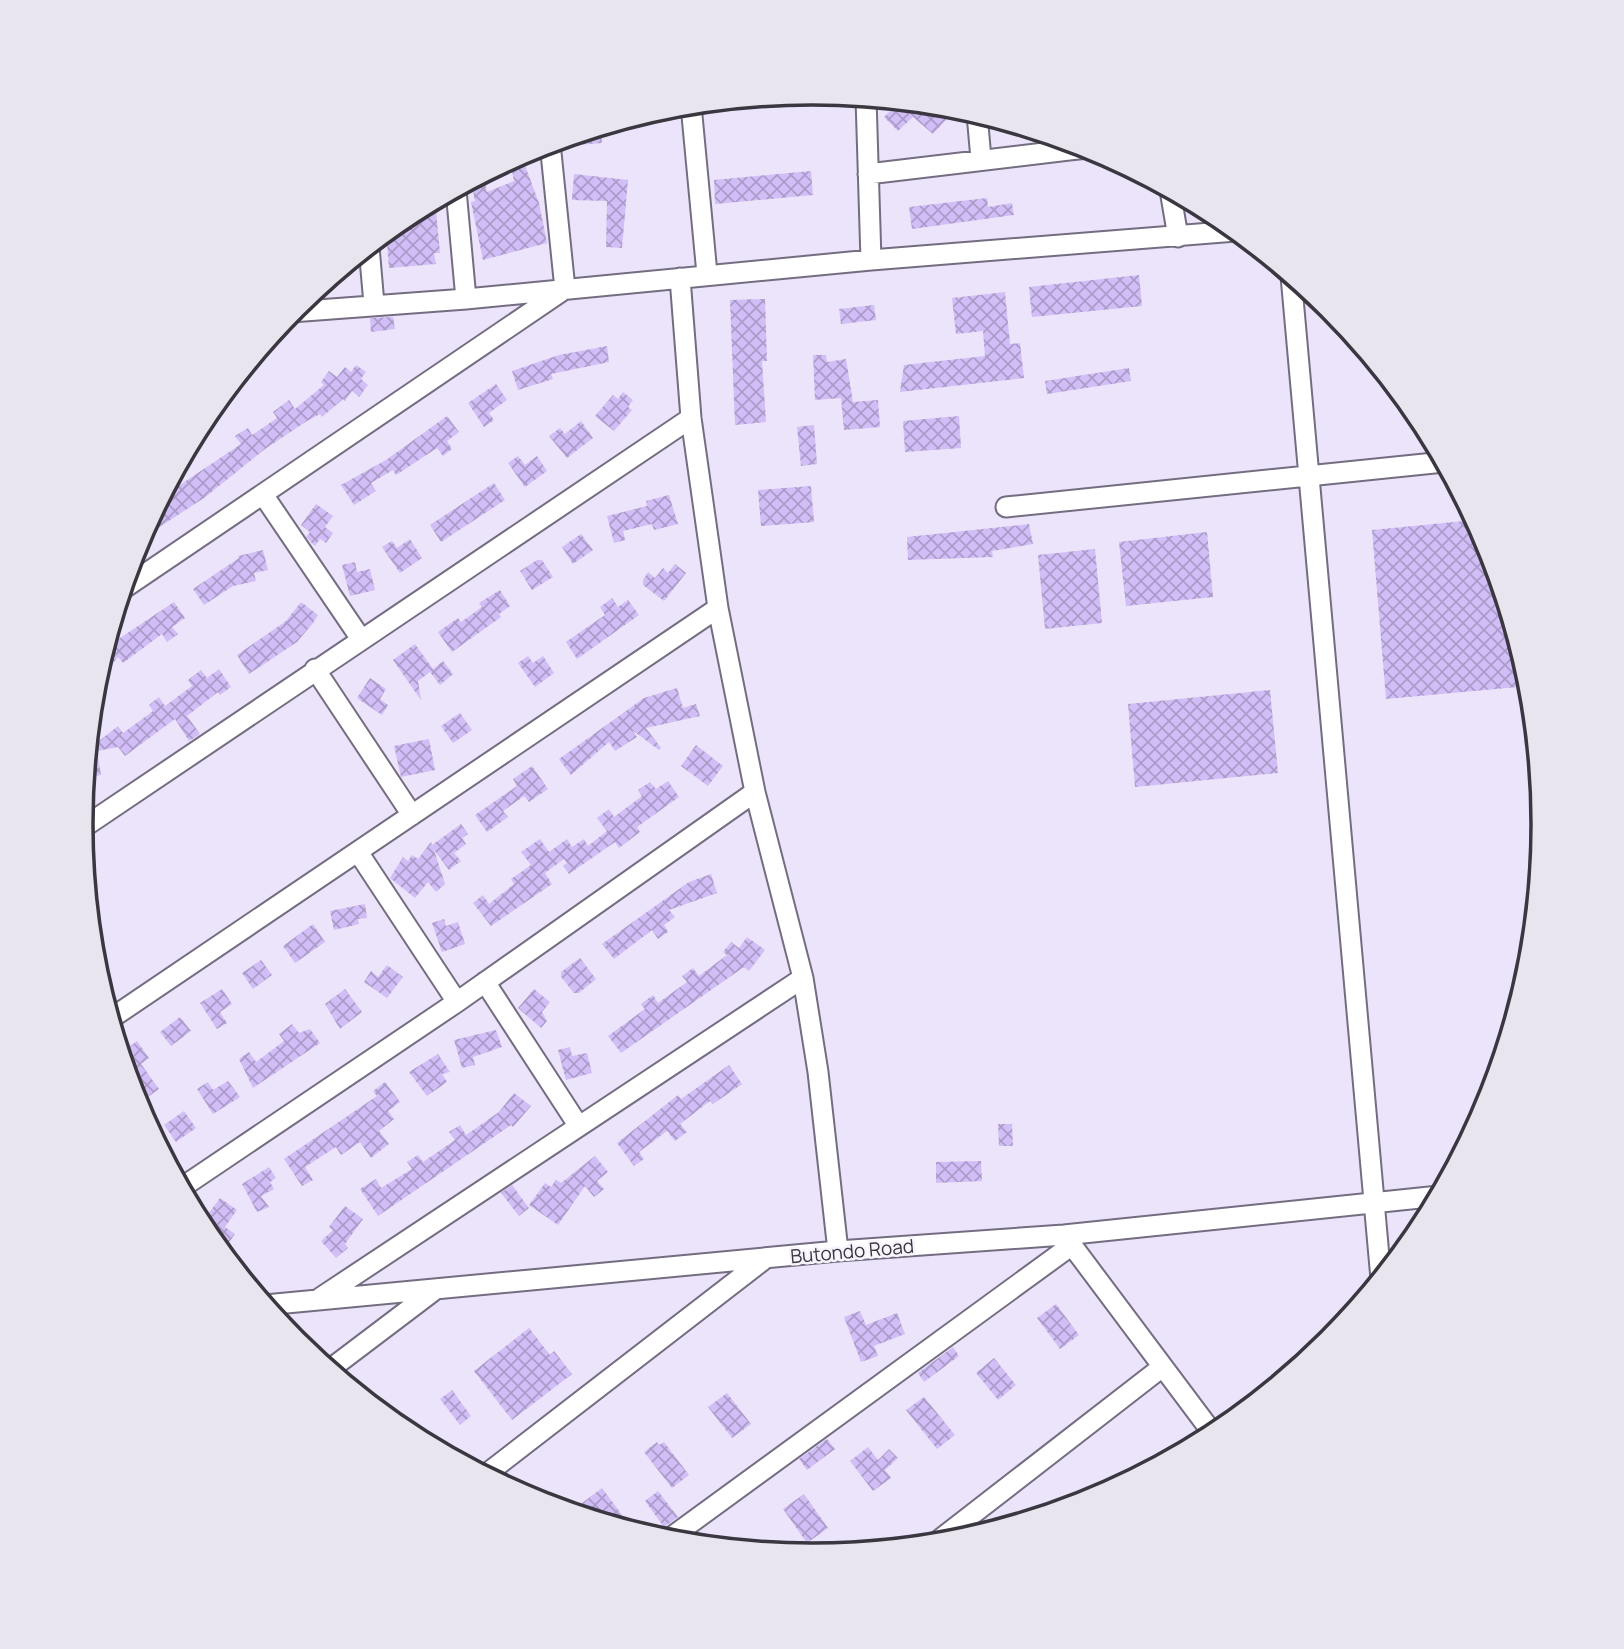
<svg xmlns="http://www.w3.org/2000/svg" width="1624" height="1649" viewBox="0 0 1624 1649" font-family="Manrope,sans-serif">
<defs>
<pattern id="building-cross-hatch" width="8" height="8" patternUnits="userSpaceOnUse" patternTransform="scale(1.75)"><rect width="8" height="8" fill="#d2bef7"/><path d="M0 0l8 8M0 8l8-8" fill="none" stroke="#ab9bc9"/></pattern>
</defs>
<rect width="100%" height="100%" fill="#ebe4fb"/>
<path fill="url(#building-cross-hatch)" d="M896,101L955,107L957,108L933,134L913,117L898,131L884,117L898,103Z
M601,128L602,143L563,146L562,140Z
M521,155L539,203L547,243L483,260L471,202L475,201L472,186L485,183L487,192L514,181L510,161Z
M811,171L813,195L715,204L714,180Z
M574,174L628,180L622,248L606,247L607,201L572,200Z
M987,198L988,207L1012,203L1014,215L912,229L909,207Z
M435,200L440,253H434L436,264L389,268L386,232L406,216Z
M1139,275L1142,306L1032,317L1029,287Z
M1005,292L1010,344L1020,343L1024,378L900,392L904,365L985,356L983,331L956,334L952,298Z
M765,299L767,361H762L766,422L735,425L730,300Z
M874,305L876,320L841,324L839,309Z
M393,317L395,329L371,332L370,318Z
M607,346L609,362L551,374L553,379L518,390L512,371L559,355Z
M813,355H826L827,362L846,359L853,402L878,400L880,427L844,430L841,398L815,400Z
M356,365L366,372L361,379L368,385L359,397L352,391L345,401L343,399L322,417L320,414L307,421L265,449L204,498L138,541L152,515L167,505L162,497L241,444L235,436L248,428L252,435L277,418L273,412L289,400L295,409L324,385L321,382L329,371L337,377L345,367L351,372Z
M1129,368L1131,381L1047,394L1045,381Z
M496,384L507,400L489,413L494,420L484,427L468,403Z
M623,392L633,400L628,407L632,410L614,431L595,416L613,395L618,399Z
M447,416L459,432L447,441L452,449L443,456L437,448L396,475L393,470L371,483L376,491L354,505L341,485L386,460Z
M959,416L961,448L905,452L903,421Z
M581,421L593,438L567,458L549,436L560,428L565,434Z
M814,425L817,464L801,466L797,427Z
M518,456L525,465L537,456L547,471L525,487L508,463Z
M494,483L505,500L441,542L430,525Z
M811,486L814,522L761,526L758,490Z
M669,495L678,524L654,530L652,524L623,531L625,540L614,543L607,516L647,506L646,501Z
M316,504L333,516L325,527L333,533L326,543L320,539L315,546L306,537L310,532L301,525Z
M1475,520L1488,545L1530,686L1386,699L1372,530Z
M1029,524L1033,544L992,551L993,557L908,560L907,537Z
M1207,532L1213,597L1126,606L1119,542Z
M581,534L593,550L573,564L562,547Z
M410,539L422,558L400,573L382,547L392,541L397,548Z
M1095,549L1102,623L1045,629L1038,555Z
M263,550L268,570L254,573L256,581L233,586L204,605L193,589L239,558L238,556Z
M537,560H542L553,577L532,590L520,571Z
M355,562L357,572L370,569L375,590L350,596L342,565Z
M675,564L686,573L664,601L643,585V580L648,572L655,578L663,568L668,573Z
M500,590L510,606L499,614L501,617L452,652L438,632L458,618L461,622L482,607L479,603Z
M612,598L618,607L628,600L639,615L577,659L566,642L605,615L600,607Z
M174,602L185,618L172,627L178,634L167,642L162,634L123,663L118,657L94,688L105,648Z
M301,602L318,615L313,623L297,642L249,674L237,655L286,621Z
M415,644L433,669L443,661L453,674L440,685L430,672L418,681L421,700L393,660Z
M528,656L533,663L543,656L554,673L535,687L518,663Z
M219,669L231,687L220,695L218,692L187,716L200,734L189,741L175,719L125,756L118,747L97,751L101,775L85,778L90,733H93L95,744L118,726L123,733L153,711L149,705L159,697L165,706L192,686L188,680L201,670L207,678Z
M370,678L386,689L380,699L388,705L382,715L357,698Z
M677,688L683,708L696,704L700,716L646,728L661,748L659,750L632,730L637,737L615,751L609,742L571,775L559,759L644,698Z
M1270,690L1278,773L1135,787L1128,704Z
M460,713L472,730L453,743L441,726Z
M429,739L435,770L401,777L394,746Z
M696,745L723,766L708,786L681,766Z
M532,766L548,789L529,802L524,796L503,811L508,817L487,832L475,815L517,786L513,779Z
M668,781L679,797L637,827L640,832L619,848L615,842L569,874L563,866L567,863L564,859L545,873L552,884L491,926L473,903L483,895L489,904L514,884L511,879L531,865L521,852L540,839L549,852L567,839L572,847L584,839L588,846L607,831L597,818L609,809L614,817L642,796L638,790L650,782L656,789Z
M461,824L468,834L462,838L466,844L454,853L461,861L449,870L434,850L445,884L436,892L428,882L415,898L390,878L403,857L408,861L412,855L418,859L431,842L432,845Z
M711,874L717,893L669,910L675,917L664,925L668,932L658,939L652,930L614,959L602,944L689,882Z
M365,904L367,918L358,919L359,924L334,930L330,911Z
M444,919L446,926L458,922L465,944L442,952L432,923Z
M313,924L325,942L295,963L283,946Z
M747,937L765,950L749,971L744,967L621,1053L608,1036L645,1009L641,1004L653,995L658,1003L687,982L682,976L693,968L699,976L727,955L723,952L731,942L739,948Z
M580,958L596,979L579,993H574L561,977V972Z
M261,960L272,975L253,989L242,973Z
M387,965L403,977L387,998L364,982L371,971L378,977Z
M222,989L232,1004L220,1012L227,1023L217,1029L200,1003Z
M345,989L362,1012L340,1029L325,1004Z
M534,989L550,1002L542,1012L547,1021L541,1028L518,1008Z
M180,1017L191,1031L171,1046L160,1032Z
M292,1024L299,1033L310,1029L320,1043L253,1088L239,1059L249,1052L256,1062L284,1041L279,1034Z
M496,1030L502,1047L473,1057L475,1065L462,1068L454,1040Z
M137,1041L149,1058L141,1064L159,1089L141,1102L131,1089L136,1085L126,1071L121,1053Z
M570,1047L572,1056L587,1053L592,1073L566,1080L558,1050Z
M438,1054L450,1072L442,1074L447,1082L427,1096L409,1072Z
M729,1065L742,1084L713,1104L710,1101L680,1124L687,1132L675,1141L667,1131L639,1152L644,1159L634,1166L617,1143L678,1095L681,1099Z
M228,1081L240,1097L213,1114L197,1089L208,1082L213,1090Z
M385,1082L400,1102L388,1111L394,1119L379,1131L389,1144L371,1158L360,1142L341,1155L336,1147L305,1167L313,1180L302,1186L284,1159L377,1096L373,1091Z
M514,1093L531,1106L513,1127L511,1125L378,1216L360,1189L376,1179L381,1188L412,1169L407,1162L418,1155L423,1162L455,1140L449,1132L460,1125L466,1135L499,1112Z
M184,1111L196,1128L176,1142L164,1125Z
M998,1124H1012L1013,1146H999Z
M595,1156L608,1172L597,1181L604,1189L594,1197L585,1186L558,1225L529,1205L545,1183L551,1187L556,1180L561,1183Z
M981,1161L982,1181L936,1183V1162Z
M269,1167L276,1178L270,1182L274,1189L261,1196L269,1207L257,1212L242,1184Z
M512,1185L529,1208L519,1216L501,1193Z
M220,1198L237,1210L225,1227L235,1234L227,1245L200,1225Z
M345,1206L363,1219L345,1244L348,1248L336,1258L321,1241L333,1230L329,1227Z
M1056,1304L1079,1335L1060,1349L1037,1318Z
M860,1311L866,1325L897,1313L905,1334L874,1346L878,1356L861,1362L844,1317Z
M529,1328L550,1355L554,1351L572,1374L512,1420L474,1371Z
M953,1347L959,1356L924,1382L918,1373Z
M994,1358L1016,1385L998,1400L976,1373Z
M452,1390L471,1416L460,1425L440,1399Z
M727,1393L751,1424L732,1438L708,1407Z
M924,1397L955,1435L937,1449L906,1410Z
M827,1439L835,1449L807,1470L799,1459Z
M657,1442L659,1445L664,1442L689,1475L672,1488L644,1452Z
M868,1447L878,1460L889,1449L898,1458L885,1470L891,1478L873,1491L850,1461Z
M602,1488L634,1531L594,1519L582,1503Z
M658,1491L678,1517L664,1527L645,1501Z
M804,1494L828,1528L807,1543L783,1509Z"/>
<g fill="none" stroke-linecap="round" stroke-linejoin="round">
<defs>
<path id="minor" d="M866,98L871,260
M691,105L707,274
M977,114L981,159
M1069,150L1088,148
M868,174L1069,150L1068,141
M456,190L466,299
M1170,190L1178,237
M369,247L374,304
M1291,276L1381,1279
M680,278L691,418L718,608L755,792L803,978L818,1072L838,1251
M291,312L466,299L871,260L1236,231
M264,496L361,639
M1006,507L1444,462
M123,589L565,289L550,143
M315,669L412,815
M81,829L691,418
M358,852L457,1002
M485,982L578,1125
M110,1019L718,608
M181,1188L457,1002L755,792
M1065,1236L1214,1435
M320,1298L803,978
M265,1305L838,1251L1064,1235L1439,1196
M329,1370L436,1289
M485,1475L766,1258
M666,1541L1072,1245
M934,1544L1161,1368"/>
</defs>
<use href="#minor" stroke="#746d81" stroke-width="23"/>
<use href="#minor" stroke="#fff" stroke-width="19"/>
</g>
<g text-anchor="middle" stroke-width="5" stroke-linejoin="round" paint-order="stroke">
<g font-size="19" fill="#3a3740" stroke="#f7f4fd">
<text transform="translate(852 1251) rotate(-5)" y="7">Butondo Road</text>
</g>
</g>
<path d="M0 0H1624V1649H0ZM93 824a719 719 0 1 1 1438 0a719 719 0 1 1-1438 0Z" fill="#e8e5ee" fill-rule="evenodd"/>
<path fill="none" stroke="#3a3740" stroke-width="3.5" d="M93 824a719 719 0 1 1 1438 0a719 719 0 1 1-1438 0Z"/>
</svg>
